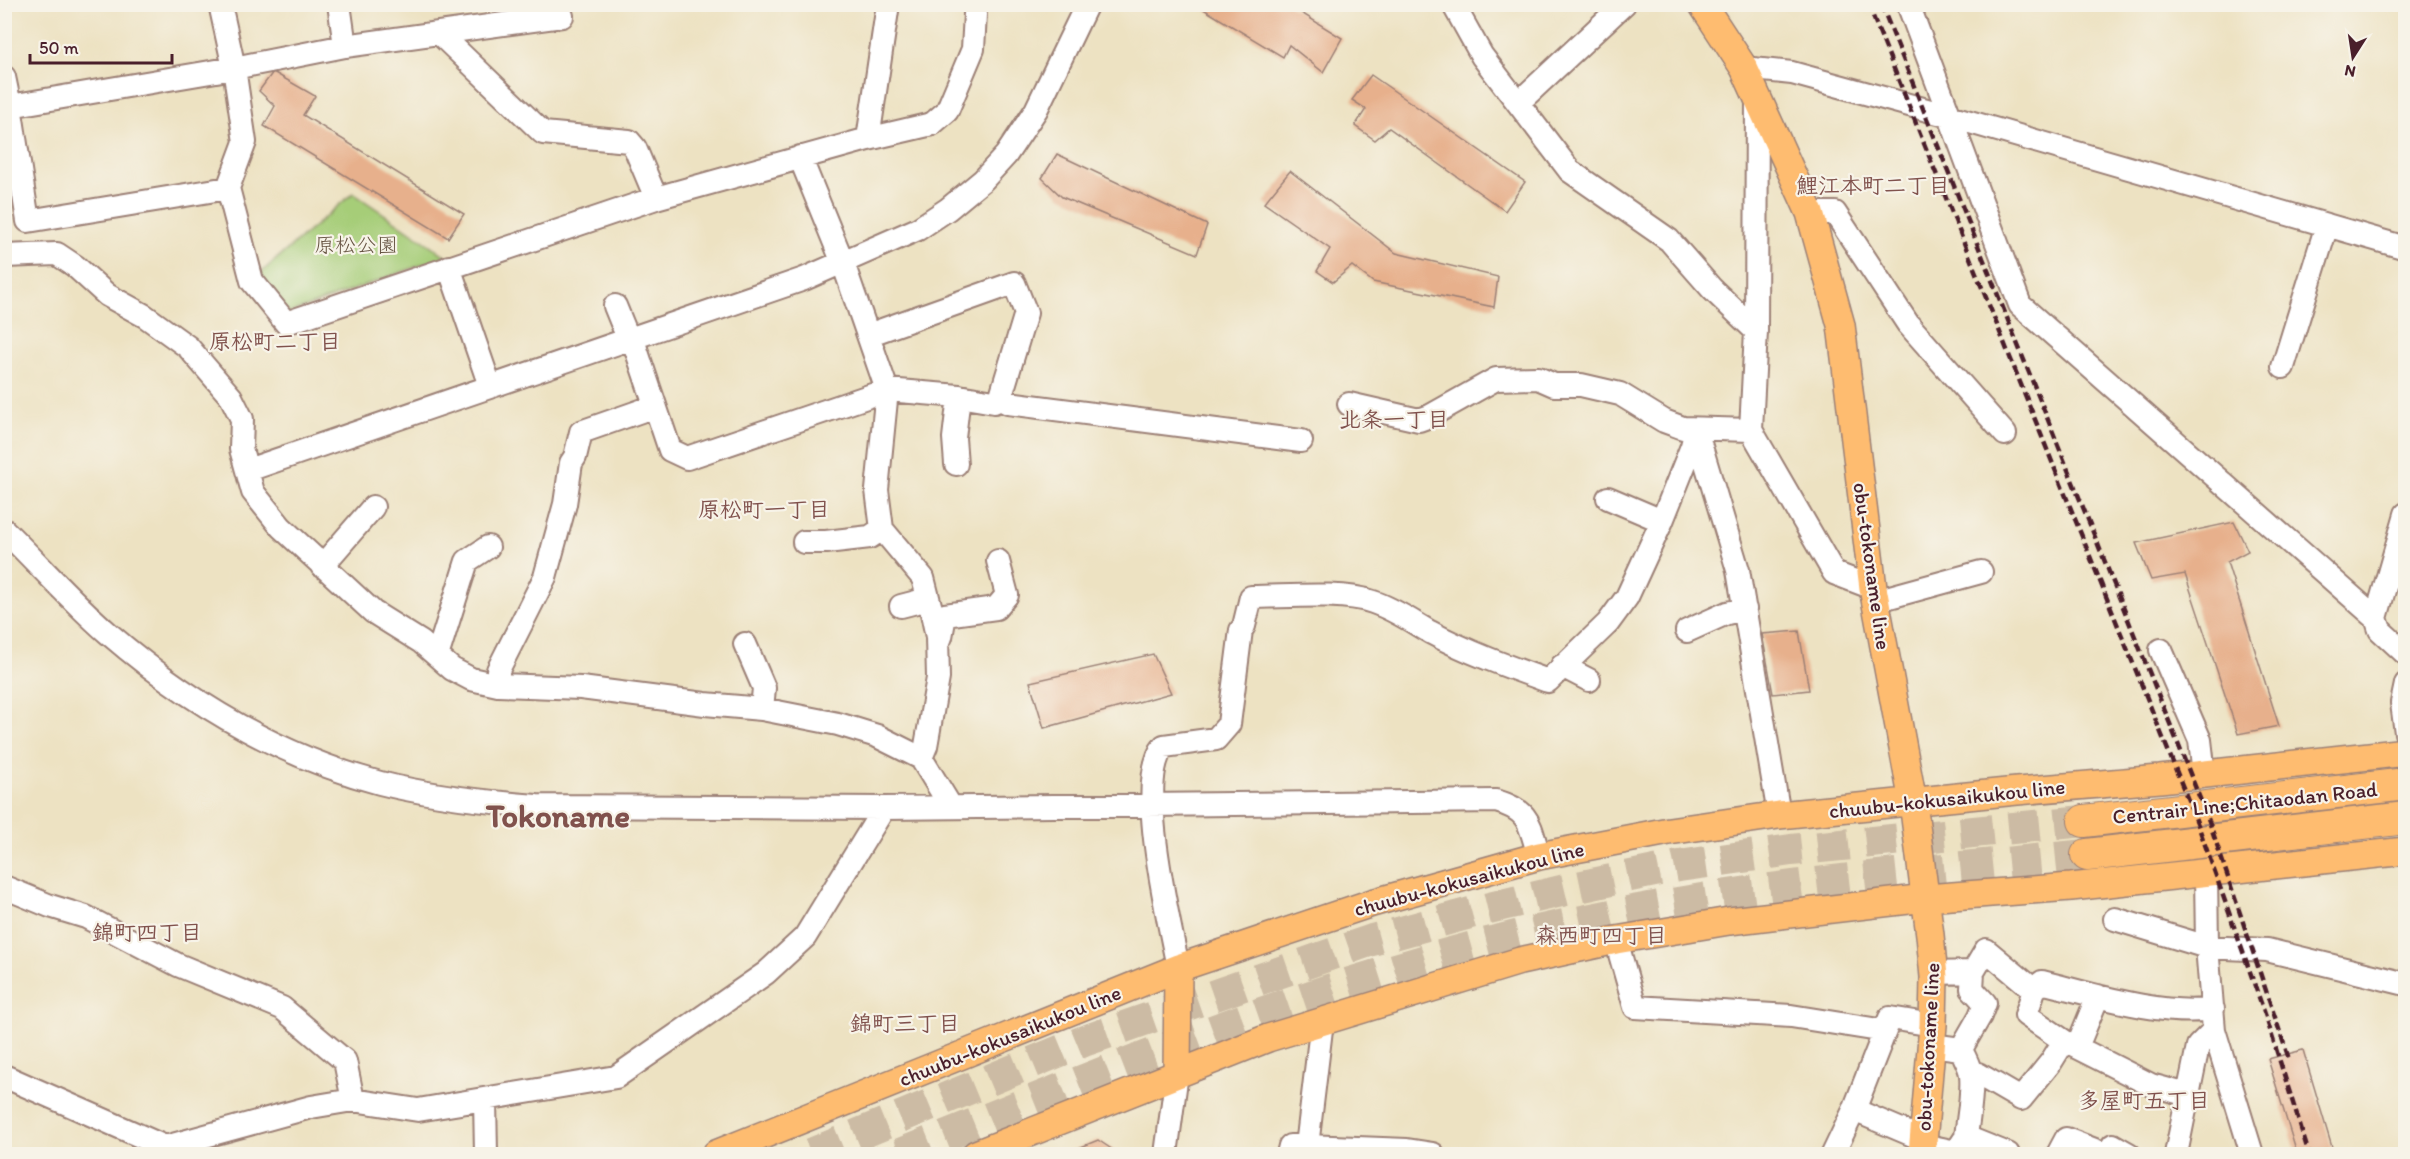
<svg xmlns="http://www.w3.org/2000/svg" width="2410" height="1159" viewBox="0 0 2410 1159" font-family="Itim,'Klee One',sans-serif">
<rect width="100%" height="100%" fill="#f7f3e8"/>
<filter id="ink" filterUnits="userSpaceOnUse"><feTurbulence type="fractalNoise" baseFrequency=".0167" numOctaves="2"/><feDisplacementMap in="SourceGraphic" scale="12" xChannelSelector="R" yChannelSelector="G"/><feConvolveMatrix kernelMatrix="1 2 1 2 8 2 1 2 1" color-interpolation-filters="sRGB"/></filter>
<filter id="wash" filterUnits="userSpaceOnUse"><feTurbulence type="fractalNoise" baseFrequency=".008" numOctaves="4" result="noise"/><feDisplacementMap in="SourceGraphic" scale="24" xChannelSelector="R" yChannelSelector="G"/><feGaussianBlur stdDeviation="1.35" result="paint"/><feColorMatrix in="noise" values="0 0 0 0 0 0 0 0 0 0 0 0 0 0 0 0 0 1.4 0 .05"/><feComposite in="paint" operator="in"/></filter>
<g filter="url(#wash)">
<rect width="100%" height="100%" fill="#ede2c2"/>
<path fill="#a6cd78" stroke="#787652" stroke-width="1.5" d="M353,193L446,256L287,314L258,275Z"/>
<g id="blocks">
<path fill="#e7b08c" d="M1195,4H1287L1342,38L1323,72L1289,45L1283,57Z
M273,72L315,96L303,115L464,214L448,238L264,126L275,106L259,91Z
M1371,75L1525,182L1505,211L1389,128L1375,140L1355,126L1366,109L1352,100Z
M1057,154L1207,225L1197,254L1062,197L1042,178Z
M1290,171L1396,253L1498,277L1494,307L1373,282L1352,266L1333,282L1317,271L1330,249L1264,203Z
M2234,522L2248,551L2227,562L2279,726L2238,734L2185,574L2151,580L2136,543Z
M1799,631L1809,690L1773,694L1762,634Z
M1153,654L1171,693L1044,728L1030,682Z
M2303,1050L2334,1154H2297L2268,1059Z
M1098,1140L1119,1154H1064Z"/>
</g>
</g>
<g filter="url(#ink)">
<use href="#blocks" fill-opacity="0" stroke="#9c8076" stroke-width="1.5"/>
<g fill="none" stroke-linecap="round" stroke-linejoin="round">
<path stroke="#ccbba4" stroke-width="32" stroke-dasharray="32 16" stroke-linecap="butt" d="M811,1154L1084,1041L1372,940L1481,910L1578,887L1679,866L1791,850L2084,821
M900,1154C1106,1071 1312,984 1529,933C1712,889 1900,873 2087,855"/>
<defs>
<path id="minor" d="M220,4L234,68L245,142L228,188L252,281L286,323L656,198L868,139
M339,4L345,46
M888,4L868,139L932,124L947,111L973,49L975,14
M1453,4L1482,56L1570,171L1669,240L1712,289L1756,331
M1908,4L2020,305L2376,618L2406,514
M439,33L543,133L629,141L635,148L656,198
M1744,68L1792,73L1949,116L2406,248
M4,77L10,106L234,68L345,46L562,16
M1757,97L1756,331L1751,430L1834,573L1873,588
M1518,103L1624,4
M10,106L28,221L228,188
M800,157L843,263L887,390L877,490L882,529L923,578L932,613L937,637L938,678L926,746L921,758
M1810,213H1835L1908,324L2005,434
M4,256L57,254L75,266L107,295L145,316L188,347L231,397L242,419L241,449L253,492L281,527L373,612L421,642L452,669L471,679L498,685L581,688L705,704L762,709L838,724L877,736L921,758L951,807
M449,267L490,386
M615,306L628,338
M632,337L670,450L687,458L887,390L959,396L994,402L1000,399L1026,313L1014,283L868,335
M2283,367L2327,225
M1000,399L1008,403L1301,441
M1349,404L1419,420L1430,416L1496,379L1538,378L1554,385H1581L1620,394L1664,421L1683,428L1751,430
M1696,430L1738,570L1779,815
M956,464L954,438L959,396
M248,470L804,279L918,229L948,209L983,180L1006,155L1036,110L1087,4
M1608,498L1662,521
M4,530C39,564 71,601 108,633C187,701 278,756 380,783C431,796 485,802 537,806L884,808L1496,801C1531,811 1529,824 1539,856
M804,542H826L870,537L882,529
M322,566L373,507
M1875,601L1981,572
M901,606L928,599
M2376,618L2380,630L2406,654
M1687,631L1727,613L1745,609
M937,637H941L945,615L996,608L1007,595L998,561
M745,644L764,688L762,709
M2161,650L2200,740L2204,774
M435,654L439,650L467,561L488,547
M1562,666L1589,680
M2406,684L2402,703L2406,733
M498,685V670L545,577L565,504L571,463L575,457L581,432L655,406
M2206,873L2207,947L2214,1030L2252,1154
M4,887L50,906L86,917L178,965L282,1008L345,1061L353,1100
M2115,919L2207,947L2267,950L2406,984
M1616,940L1635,1007L1791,1016L1885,1031
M1178,968C1170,923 1134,780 1164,746L1216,739L1229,724L1241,630L1244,626L1251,597C1286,597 1341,591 1373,602C1394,609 1411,621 1430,632C1467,652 1509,667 1548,681L1608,623L1627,597L1662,521L1692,446L1696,430
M1934,973L1973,972L1986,950L2034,990L2026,1015L2064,1041L2051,1062L2021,1099L1978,1074L1971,1073
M2034,990L2042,982C2091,994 2163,1017 2213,1009
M1322,1021L1307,1146L1407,1150L1433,1154
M2064,1041L2151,1085L2188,1095
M1931,1045L1961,1049C1964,1057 1970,1066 1971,1075C1973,1095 1968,1117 1966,1137L2008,1154
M2077,1047L2098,996
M1961,1049L1980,1016L1985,1003L1972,989L1973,972
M4,1076L165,1147L311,1107L353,1100L418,1110L616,1077L766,973L805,937L884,808
M485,1099L486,1154
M1854,1110L1913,1135L1924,1137
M1923,1145L1956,1152L1966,1137
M1166,1154L1177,1073
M1288,1154L1290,1146H1307
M1833,1154L1854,1110L1890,1018L1933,1025
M2058,1154L2066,1139L2105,1154
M2109,1154L2113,1145L2129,1154
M2176,1154L2198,1046L2214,1030"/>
<path id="major" d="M1702,4L1744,68L1810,213L1841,325L1873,588L1913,802L1930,935L1934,977L1933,1025L1922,1154
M1177,1073L1178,968
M716,1154L1178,968L1372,903L1539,856L1669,831L1779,815L2017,791L2160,779L2406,752
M976,1154L1268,1038L1520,961L1616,940L1729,921L1926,898L2071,887L2406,851"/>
<path id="highway" d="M2084,821L2406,784
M2087,855L2406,818"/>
</defs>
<use href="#minor" stroke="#9c8076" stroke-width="26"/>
<use href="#major" stroke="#9c8076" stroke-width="30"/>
<use href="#highway" stroke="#9c8076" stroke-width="34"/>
<use href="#minor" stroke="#fff" stroke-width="22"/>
<use href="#major" stroke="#febc70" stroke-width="27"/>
<use href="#highway" stroke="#febc70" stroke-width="32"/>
<path stroke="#4a1f2b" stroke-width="4.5" stroke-dasharray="9 4.5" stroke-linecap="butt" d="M1868,4L2198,825L2266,1017L2309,1154
M1881,4L2209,821L2289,1059"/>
</g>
</g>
<g text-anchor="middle" stroke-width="4.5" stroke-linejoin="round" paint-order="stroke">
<g font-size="21" fill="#665342" stroke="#f7f3e8">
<text x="356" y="252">原松公園</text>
</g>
<g font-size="21" fill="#4a1f2b" stroke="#f7f3e8">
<text transform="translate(1872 566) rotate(82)" y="7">obu-tokoname line</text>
<text transform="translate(1947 799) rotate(-6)" y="7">chuubu-kokusaikukou line</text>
<text transform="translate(2245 803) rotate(-6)" y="7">Centrair Line;Chitaodan Road</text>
<text transform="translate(1469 879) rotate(-15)" y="7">chuubu-kokusaikukou line</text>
<text transform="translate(1010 1036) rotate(-22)" y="7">chuubu-kokusaikukou line</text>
<text transform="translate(1928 1047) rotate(-87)" y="7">obu-tokoname line</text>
</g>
<g font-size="22" font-weight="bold" fill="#81524d" stroke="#f7f3e8">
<text x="1873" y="193">鯉江本町二丁目</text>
<text x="275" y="349">原松町二丁目</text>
<text x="1394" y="427">北条一丁目</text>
<text x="764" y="517">原松町一丁目</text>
<text x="147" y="940">錦町四丁目</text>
<text x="1601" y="943">森西町四丁目</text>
<text x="905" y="1031">錦町三丁目</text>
<text x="2144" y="1108">多屋町五丁目</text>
</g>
<g font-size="33" font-weight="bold" fill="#81524d" stroke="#f7f3e8">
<text x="558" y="827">Tokoname</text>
</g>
</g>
<rect width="2410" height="1159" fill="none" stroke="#f7f3e8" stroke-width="24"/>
<g transform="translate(2353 57) rotate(192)" stroke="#f7f3e8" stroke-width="4.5" paint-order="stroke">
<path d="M0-4.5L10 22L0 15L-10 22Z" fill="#4a1f2b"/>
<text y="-9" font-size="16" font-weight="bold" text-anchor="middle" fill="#4a1f2b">N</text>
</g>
<path d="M30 54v9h142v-9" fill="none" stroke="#4a1f2b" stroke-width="3"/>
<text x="39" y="54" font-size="18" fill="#4a1f2b" stroke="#f7f3e8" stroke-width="4.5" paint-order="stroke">50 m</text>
</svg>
